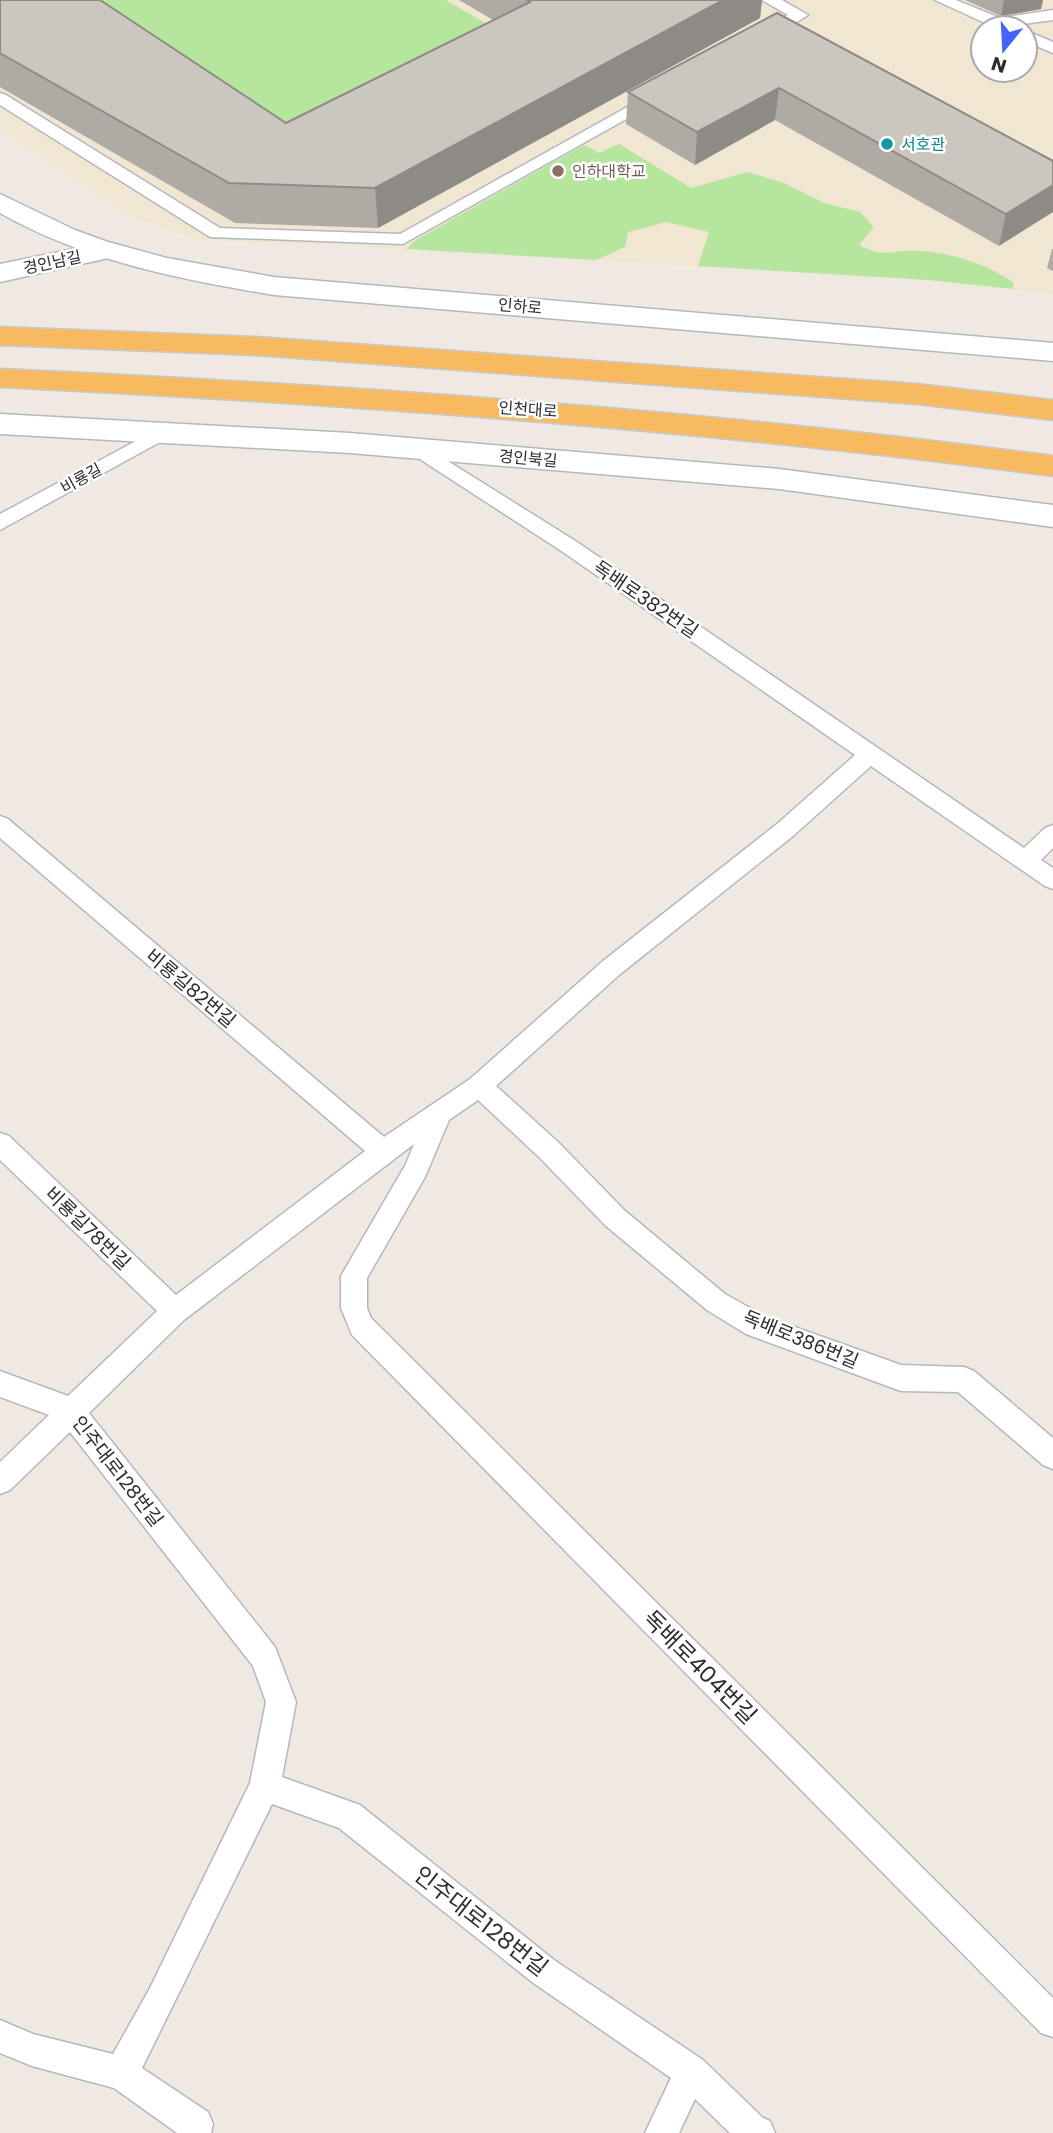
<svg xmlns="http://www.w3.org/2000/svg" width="1053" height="2133" viewBox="0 0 1053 2133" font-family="Poppins,'Noto Sans KR',sans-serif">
<rect width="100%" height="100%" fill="#efe9e1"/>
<path fill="#f0e6d1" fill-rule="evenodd" d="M0,0H1053V294L928,280L341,245L197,240L126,214L0,129ZM983,28H1025V70H983Z"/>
<path fill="#b6e59e" d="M64,0H446L516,41L298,152Z
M619,144L691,188L747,172L784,183L824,203L860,212L874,227L859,245C886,260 895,248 922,251C955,254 987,264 1014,283L1013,289L928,280L698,266L709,232L666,222L628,232L625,247L596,260L406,249L416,240L584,145L599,153Z"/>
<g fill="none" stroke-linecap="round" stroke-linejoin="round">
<defs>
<path id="service" d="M762,0H782L808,15L770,39H758L756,36L758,33L788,15Z
M935,0H956L1000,18L1053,10V20L1016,25L1018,28H996Z
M1025,30L1053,42V53L1025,41Z
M656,91L662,93L664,96L662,99L403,244L210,237L0,105V93L6,95L220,228L400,234Z
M162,427L169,429L172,433L169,437L0,530V514Z
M419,443L577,542L1024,848L1045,828L1053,825V848L1041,860L1053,868V889L1045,886L871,766L793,836L619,975L496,1086L558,1142L624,1210L725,1294L764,1316L901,1365L964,1367L974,1371L1053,1438V1469L1043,1465L958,1392L901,1391L746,1334L707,1310L606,1226L540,1158L478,1100L449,1120L425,1177L367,1278V1308L371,1318L1053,1998V2037L1041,2033L352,1335L341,1308V1276L406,1164L414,1144L184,1320L89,1413L275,1647L296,1702L282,1777L360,1805L554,1960L703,2060L763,2118L770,2121L775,2133H730L695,2099L679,2133H645L671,2078L532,1982L339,1828L272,1804L142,2068L208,2112L213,2124L211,2133H177L114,2088L32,2066L0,2053V2020L33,2034L113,2054L150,1988L250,1783L266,1702L253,1666L70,1432L10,1490L0,1494V1462L49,1415L0,1397V1371L68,1396L157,1311L0,1160V1133L9,1136L176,1295L365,1151L0,838V816L8,819L384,1137L470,1079L603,961L777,824L855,755L563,552L412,454L409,449L412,444Z"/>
<path id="minor" d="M103,243L113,245L117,251L113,257L0,282V264Z
M0,414L350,433L779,469L1053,505V527L779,489L350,453L0,434Z"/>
<path id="secondary" d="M0,194L75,230L108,242L167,258L274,277L1053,343V361L274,295C179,279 85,261 0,213Z"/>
<path id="trunk" d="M0,327L256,337L917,384L1053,400V420L917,404L256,355L0,345Z
M0,369C352,385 703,410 1053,456V476C703,430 352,404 0,387Z"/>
</defs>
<use href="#service" stroke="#b4b7c1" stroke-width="3"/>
<use href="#minor" stroke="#b4b7c1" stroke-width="3"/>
<use href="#secondary" stroke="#b4b7c1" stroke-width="3"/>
<use href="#trunk" stroke="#c9c9c9" stroke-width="3"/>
<use href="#service" fill="#fff" fill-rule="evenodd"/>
<use href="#minor" fill="#fff" fill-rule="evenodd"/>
<use href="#secondary" fill="#fff" fill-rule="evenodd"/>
<use href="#trunk" fill="#f8ba60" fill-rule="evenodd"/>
</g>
<path fill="#afaba4" d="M0,0L286,123L493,20L459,0H762L760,18L378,228L235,223L0,87Z
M965,0H1043L1041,9L1001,16Z
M777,13L1053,161L999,246L775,120L695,165L626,124L628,92Z
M1052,249H1053V271L1047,268Z"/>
<path fill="#8e8b86" d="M723,0H762L760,18L378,228L375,188Z
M1004,0H1043L1041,9L1001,16Z
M779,88L775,120L695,165L697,132Z
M1053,185V212L999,246L1006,214Z"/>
<path fill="#cbc7bf" stroke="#8e8b86" stroke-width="2" d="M0,0H100L286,123L530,2L527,0H723L375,188L229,183L0,53Z
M777,13L1053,161V185L1006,214L779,88L697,132L628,92Z"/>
<circle fill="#0f9aa8" stroke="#fff" stroke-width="2.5" cx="887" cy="144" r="7"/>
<circle fill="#8d6e63" stroke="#fff" stroke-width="2.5" cx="558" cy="171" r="7"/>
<g text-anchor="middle" stroke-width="5" stroke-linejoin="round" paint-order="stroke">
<g font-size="16" fill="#0d838f" stroke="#fff" text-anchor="start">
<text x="901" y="150">서호관</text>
</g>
<g font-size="16" fill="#785e54" stroke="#fff" text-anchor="start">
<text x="572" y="177">인하대학교</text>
</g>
<g font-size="16" fill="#2e2e2e" stroke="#fff">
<text transform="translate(52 262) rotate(-12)" y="6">경인남길</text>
<text transform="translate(520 306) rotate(5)" y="6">인하로</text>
<text transform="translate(528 409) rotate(4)" y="6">인천대로</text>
<text transform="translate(528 458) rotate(5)" y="6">경인북길</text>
<text transform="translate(81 478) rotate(-29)" y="6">비룡길</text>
</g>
<g font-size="19" fill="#2e2e2e" stroke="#fff">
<text transform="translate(646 599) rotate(34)" y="7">독배로382번길</text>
<text transform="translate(191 988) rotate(40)" y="7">비룡길82번길</text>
<text transform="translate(88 1228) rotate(44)" y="7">비룡길78번길</text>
<text transform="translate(801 1339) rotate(22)" y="7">독배로386번길</text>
<text transform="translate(118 1471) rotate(52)" y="7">인주대로128번길</text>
</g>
<g font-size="23" fill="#2e2e2e" stroke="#fff">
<text transform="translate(700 1667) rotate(45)" y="8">독배로404번길</text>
<text transform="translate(481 1921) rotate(38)" y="8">인주대로128번길</text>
</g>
</g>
<g transform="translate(1004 49) rotate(198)"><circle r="33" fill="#ffffff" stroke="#ababab" stroke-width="2"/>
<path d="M0-5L12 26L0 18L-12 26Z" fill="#4264fb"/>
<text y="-10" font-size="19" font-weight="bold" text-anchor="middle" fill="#2e2e2e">N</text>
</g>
</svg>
